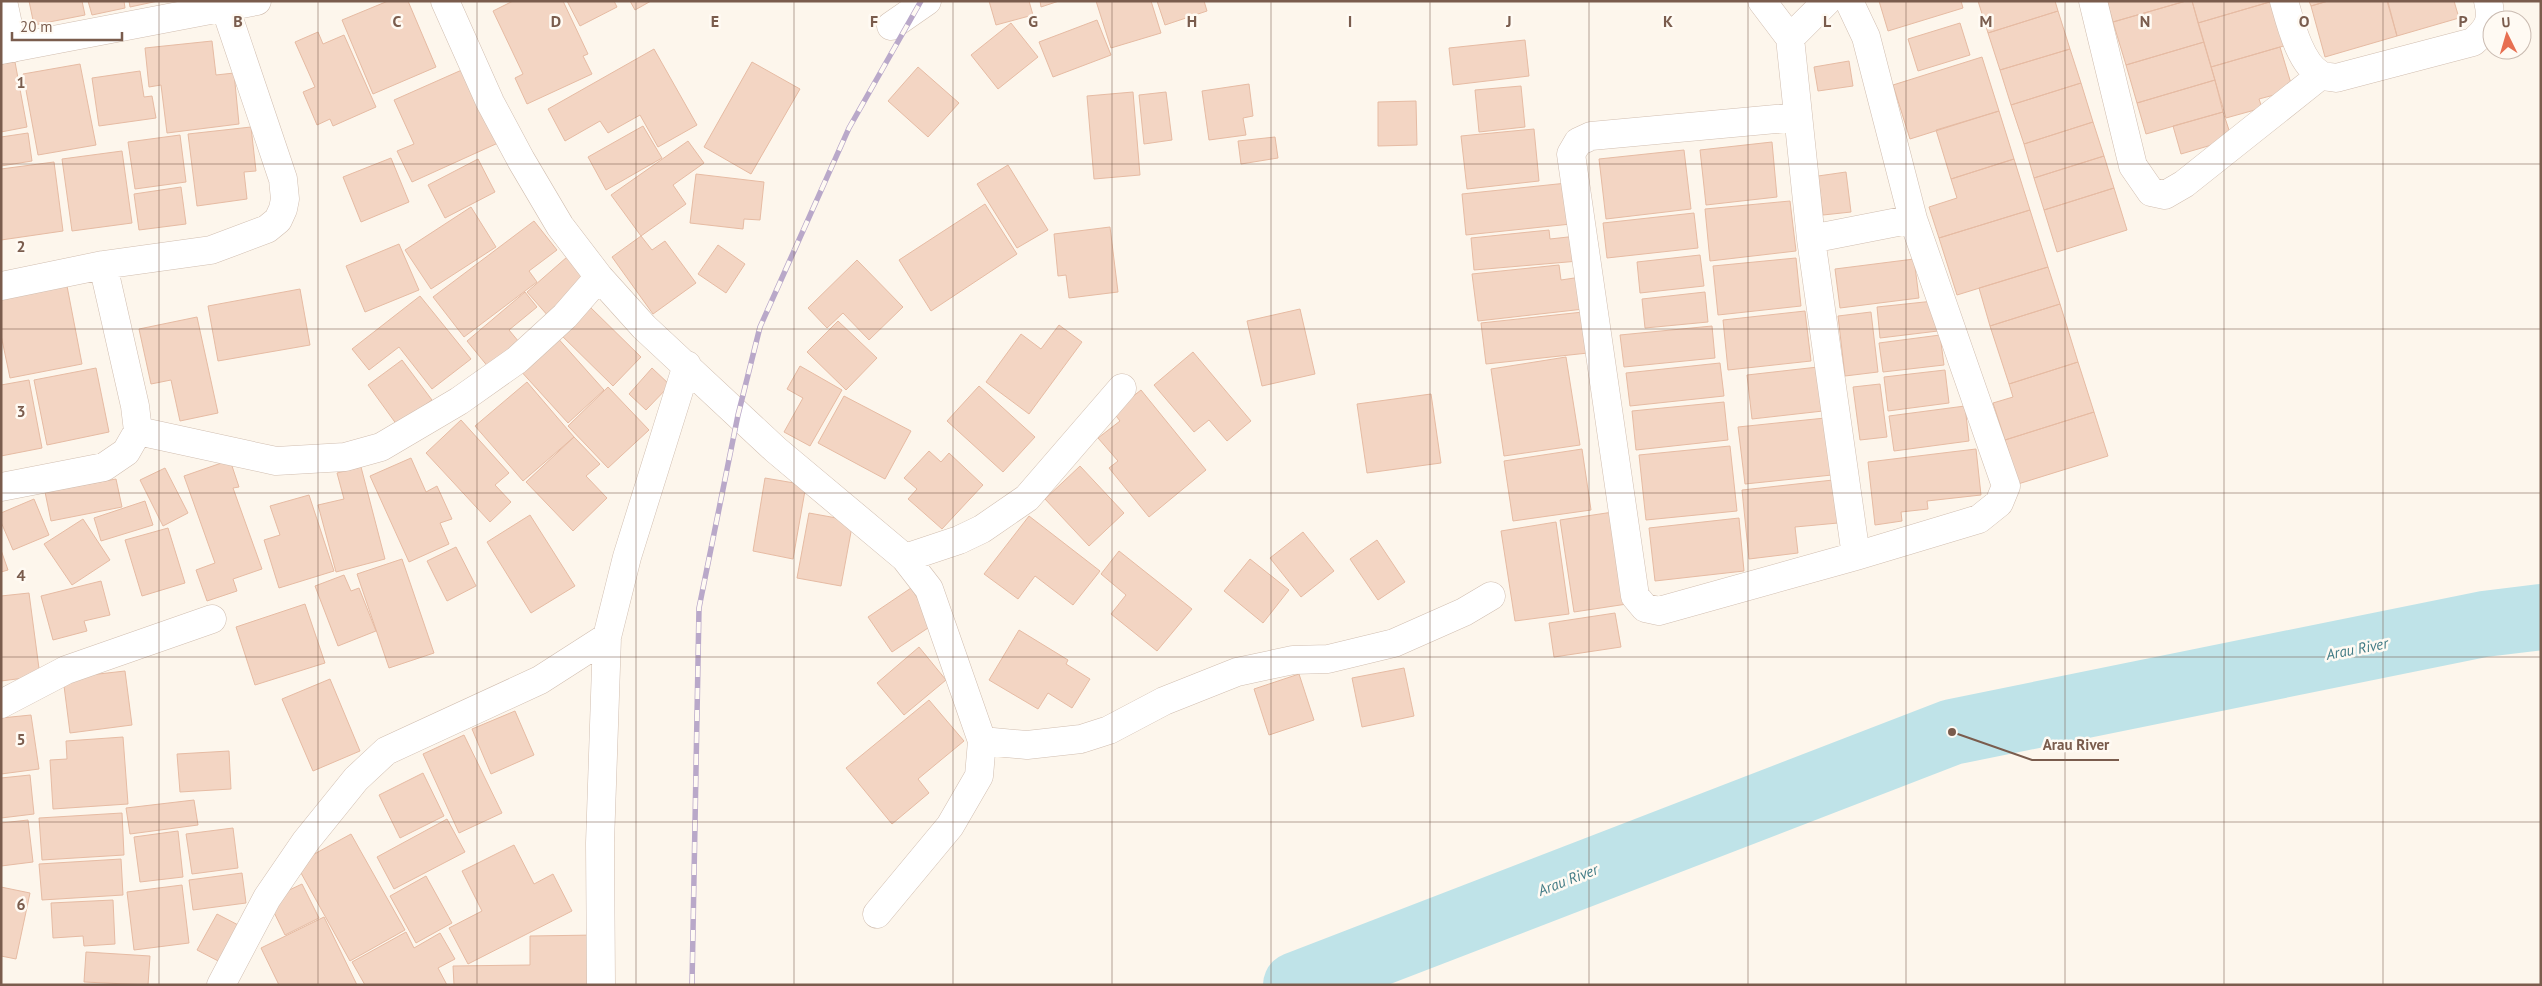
<svg xmlns="http://www.w3.org/2000/svg" width="2542" height="986" viewBox="0 0 2542 986" font-family="'PT Sans',sans-serif">
<rect width="100%" height="100%" fill="#fdf6ec"/>
<g fill="none" stroke-linecap="round" stroke-linejoin="round">
<path stroke="#bfe3e8" stroke-width="66" d="M1296,985L1952,732L2484,624L2541,617"/>
</g>
<path fill="#f3d5c3" stroke="#e6bba3" d="M29,1H82L85,15L34,25Z
M88,1H124L125,8L92,15Z
M129,1H158L130,7Z
M388,1H408L436,67L373,94L342,20Z
M513,1H563L588,54L583,56L592,74L527,104L515,78L523,74L493,11Z
M567,1H614L617,7L580,26Z
M630,1H651L635,10Z
M989,1H1029L1033,15L996,25Z
M1040,1H1059L1041,7Z
M1096,1H1151L1161,33L1111,48Z
M1157,1H1204L1207,11L1165,25Z
M1879,1H1961L1963,8L1888,31Z
M1978,1H2055L2058,11L1988,33Z
M2107,1H2186L2113,22Z
M2186,1H2192L2204,42L2126,65L2113,22Z
M2192,1H2273L2198,23Z
M2273,1L2287,45L2211,67L2198,23Z
M2309,1H2328L2311,6Z
M2328,1H2387L2397,36L2325,57L2311,6Z
M2392,1H2454L2459,18L2397,36L2388,2Z
M2058,11L2070,49L2000,70L1988,33Z
M1097,20L1111,55L1053,77L1039,42Z
M1011,23L1038,57L998,89L971,55Z
M1960,23L1970,55L1918,71L1908,39Z
M318,32L323,44L344,35L376,107L333,126L330,119L317,125L303,92L315,87L295,42Z
M1525,40L1529,76L1453,85L1449,48Z
M212,41L216,75L234,73L239,124L167,133L161,85L149,87L145,48Z
M2204,42L2215,80L2137,103L2126,65Z
M2280,47L2293,90L2259,99L2262,108L2226,118L2211,67Z
M654,49L697,125L658,147L640,115L608,133L600,121L565,141L548,109Z
M2070,49L2081,83L2011,105L2000,70Z
M1982,57L1999,111L1910,139L1893,85Z
M1849,61L1853,86L1818,91L1814,67Z
M15,62L27,127L1,132V64Z
M752,62L800,89L751,174L704,147Z
M80,64L96,145L38,155L23,74Z
M918,67L959,103L928,137L888,101Z
M464,69L498,143L412,182L397,151L414,144L394,100Z
M140,71L144,97L152,96L156,118L99,126L92,78Z
M2215,80L2223,112L2146,134L2137,103Z
M2081,83L2093,122L2024,144L2011,105Z
M1249,84L1253,116L1243,118L1246,135L1209,140L1202,91Z
M1521,86L1525,127L1479,132L1475,90Z
M1133,92L1140,175L1094,179L1087,96Z
M1166,92L1172,140L1144,144L1139,95Z
M1416,101L1417,145L1378,146V102Z
M1999,111L2014,159L1951,179L1936,130Z
M2223,112L2232,139L2181,154L2173,126Z
M2093,122L2104,156L2034,178L2024,144Z
M643,126L662,158L606,190L588,157Z
M251,127L256,171L244,172L247,199L197,206L188,134Z
M1534,129L1539,181L1467,189L1461,136Z
M28,133L32,161L1,166V137Z
M180,135L186,182L135,189L128,142Z
M1275,137L1278,158L1241,164L1238,141Z
M688,141L704,163L673,185L686,204L641,236L611,195Z
M1772,142L1777,197L1706,205L1700,150Z
M1684,150L1691,209L1606,219L1599,159Z
M122,151L132,223L72,231L62,159Z
M2104,156L2114,188L2044,210L2034,178Z
M391,158L409,202L361,222L343,177Z
M478,159L495,192L445,218L428,185Z
M2014,159L2030,210L1939,238L1929,207L1957,198L1951,179Z
M54,162L63,231L1,240V169Z
M1008,165L1048,230L1017,248L977,184Z
M1846,172L1851,212L1823,215L1818,176Z
M696,174L764,182L760,220L744,219L743,229L690,223Z
M1567,183L1571,224L1466,235L1462,194Z
M181,187L186,224L139,230L134,194Z
M2114,188L2127,230L2057,252L2044,210Z
M1790,201L1796,251L1710,261L1705,209Z
M985,204L1017,254L931,311L899,260Z
M471,207L496,247L431,289L405,250Z
M2030,210L2048,267L1957,295L1939,238Z
M1694,213L1698,248L1607,258L1603,223Z
M534,221L557,250L529,271L537,282L464,337L433,297Z
M1110,227L1118,292L1069,298L1066,275L1058,276L1054,234Z
M1549,230L1550,239L1577,236L1579,261L1474,270L1471,238Z
M641,236L652,250L665,241L696,283L653,314L612,257Z
M399,244L419,290L365,312L346,266Z
M718,245L745,264L726,293L698,274Z
M1700,255L1704,286L1640,293L1637,262Z
M567,257L589,282L549,317L527,292Z
M1796,258L1801,306L1718,315L1713,266Z
M1914,259L1919,298L1840,308L1835,269Z
M857,260L903,307L869,340L843,313L827,328L808,308Z
M1559,265L1561,280L1581,277L1584,309L1478,321L1472,274Z
M2048,267L2060,304L1990,326L1979,288Z
M67,286L82,364L10,378L1,335V299Z
M300,289L310,345L218,361L208,306Z
M525,292L537,307L509,330L519,342L489,368L467,341Z
M1705,292L1708,322L1645,328L1642,299Z
M420,296L471,359L432,389L399,347L369,370L352,349Z
M1934,301L1938,331L1880,338L1877,307Z
M2060,304L2078,362L2009,384L1990,326Z
M588,305L641,357L613,386L559,333Z
M1300,309L1315,374L1262,386L1247,321Z
M1805,311L1811,361L1728,370L1723,320Z
M1583,312L1588,353L1486,364L1481,323Z
M1871,312L1878,372L1845,376L1838,316Z
M197,317L218,413L180,421L171,380L151,384L139,329Z
M838,321L877,358L846,390L807,352Z
M1059,325L1082,342L1029,414L986,382L1021,334L1041,349Z
M1712,326L1715,358L1624,367L1620,335Z
M555,335L604,390L568,423L518,368Z
M1940,335L1944,365L1883,372L1879,343Z
M1193,352L1251,421L1227,441L1209,420L1194,432L1154,385Z
M1566,357L1580,445L1504,456L1491,369Z
M402,360L432,400L397,425L368,385Z
M2078,362L2094,412L2005,440L1993,403L2013,397L2009,384Z
M1720,363L1724,396L1630,406L1626,373Z
M800,366L842,390L810,446L784,432L803,398L787,389Z
M1818,367L1823,411L1752,419L1747,375Z
M96,368L109,432L47,445L34,380Z
M652,368L670,385L646,410L629,394Z
M1945,370L1949,403L1888,411L1884,377Z
M29,380L42,448L1,456V385Z
M527,382L574,437L523,481L475,426Z
M1880,384L1887,437L1860,440L1853,387Z
M979,386L1035,437L1003,472L947,421Z
M608,387L649,430L608,468L568,426Z
M1141,390L1206,470L1149,517L1109,468L1118,461L1098,438L1120,421L1113,412Z
M1431,394L1441,463L1367,473L1357,404Z
M844,396L911,431L885,479L818,443Z
M1724,402L1728,440L1636,450L1632,411Z
M1965,406L1969,441L1894,451L1889,416Z
M2094,412L2108,456L2018,484L2005,440Z
M1825,418L1832,475L1745,484L1738,427Z
M461,420L509,473L495,485L511,502L490,522L426,453Z
M574,437L600,464L586,476L607,498L573,531L526,482Z
M1730,446L1737,511L1646,520L1639,455Z
M1582,449L1591,510L1513,521L1504,461Z
M1976,449L1981,495L1927,501L1928,509L1901,512L1902,521L1875,525L1868,462Z
M929,451L941,462L949,453L983,485L942,529L908,499L917,489L904,478Z
M411,458L426,492L437,486L452,519L440,523L449,544L409,562L370,476Z
M230,460L239,487L233,488L262,569L233,579L237,591L207,601L196,570L215,563L184,476Z
M1080,466L1124,513L1089,546L1045,499Z
M361,467L385,559L336,572L318,505L344,499L337,473Z
M165,468L188,513L163,526L140,480Z
M765,478L806,485L793,559L753,551Z
M116,479L122,507L51,521L45,492Z
M1833,480L1838,523L1795,527L1798,553L1749,559L1742,490Z
M309,495L334,571L279,588L264,540L280,535L270,506Z
M34,499L49,535L13,550L1,522V513Z
M145,501L153,525L101,541L94,518Z
M1613,512L1627,604L1574,612L1560,520Z
M809,513L853,521L841,586L797,578Z
M530,515L575,586L531,613L487,542Z
M1029,516L1100,571L1073,605L1035,576L1018,599L984,574Z
M1739,518L1744,571L1655,581L1649,528Z
M83,519L110,560L72,585L44,544Z
M1556,522L1569,614L1515,621L1501,531Z
M168,528L185,583L142,596L125,540Z
M1303,532L1334,571L1301,597L1270,558Z
M1377,540L1405,582L1378,600L1350,559Z
M456,547L476,586L447,601L427,561Z
M1,550L8,570L1,572Z
M1119,551L1192,609L1157,651L1111,614L1126,595L1101,574Z
M402,559L434,653L389,668L357,574Z
M1250,559L1289,590L1263,623L1224,591Z
M344,575L351,591L359,588L376,631L338,646L315,586Z
M101,581L110,615L84,621L87,631L53,640L41,596Z
M911,588L934,624L892,652L868,617Z
M29,593L40,676L1,681V596Z
M305,604L325,663L255,685L236,627Z
M1615,613L1621,647L1554,657L1549,623Z
M1019,630L1068,660L1066,664L1090,679L1072,708L1048,693L1038,709L989,680Z
M919,647L946,680L904,715L877,683Z
M1404,668L1414,716L1362,727L1352,678Z
M125,671L132,725L70,733L63,678Z
M1299,674L1314,720L1269,735L1254,689Z
M330,679L360,751L313,771L282,699Z
M929,700L964,741L918,779L929,793L892,824L846,768Z
M515,711L534,755L491,774L472,729Z
M31,715L39,769L1,774V718Z
M464,735L502,813L459,833L423,754Z
M123,737L128,804L53,809L50,760L67,759L66,741Z
M229,751L231,789L180,792L177,754Z
M423,773L444,816L400,838L379,795Z
M30,775L34,814L1,818V778Z
M194,800L198,825L130,834L126,808Z
M122,813L124,855L42,860L39,818Z
M447,819L465,852L394,889L377,857Z
M28,820L33,862L1,866V823Z
M233,828L238,868L192,874L186,834Z
M178,831L183,877L140,882L134,837Z
M351,834L405,930L350,961L296,864Z
M514,845L534,884L553,874L572,911L468,964L449,928L482,911L462,871Z
M121,859L123,895L42,900L39,864Z
M242,873L246,903L193,910L189,880Z
M426,876L452,923L416,943L390,896Z
M302,884L319,918L285,935L268,900Z
M182,885L189,943L134,950L127,892Z
M1,887L30,893L16,959L1,956Z
M113,900L115,944L84,946L83,936L53,938L51,903Z
M217,914L244,928L224,964L197,950Z
M324,917L357,985H279L261,948Z
M406,932L414,948L440,933L455,959L438,968L447,985H365L352,962Z
M596,935L597,985H454L453,966L530,965V936Z
M86,952L150,956L148,985L84,982Z"/>
<g fill="none" stroke-linecap="round" stroke-linejoin="round">
<defs>
<path id="minor" d="M3,1L13,48
M445,1L490,102L521,160L560,226L599,277L644,327L776,450L905,558L929,589L982,741L979,776L950,826L877,914
M1762,1L1790,38L1811,239L1856,556
M2093,1L2133,166L2151,192L2165,195L2184,184L2321,75
M2284,1C2290,22 2300,64 2321,75C2325,77 2332,77 2336,78L2473,42C2488,29 2493,21 2488,1
M891,26L927,1
M1790,38L1827,1
M1,50L257,1
M1798,117L1591,136L1578,142L1571,154L1635,596L1645,608L1659,611L1856,556L1979,519L1999,503L2006,486L1913,219L1866,37L1849,1
M1811,239L1913,219
M1,286L103,265L211,250L267,229L278,220L283,209L285,199L283,179L223,1
M138,431L276,461L345,457L381,447L459,401L517,360L565,316L599,277
M1,487L104,467L126,452L138,431L135,406L103,265
M905,558L959,540L982,529L1027,498L1122,388
M1,704L66,670L212,619
M982,741L1027,745L1081,739L1109,730L1164,701L1237,672L1293,660L1328,659L1394,643L1464,612L1491,596
M221,985L267,898L306,841L356,779L386,751L540,680L607,637L627,557L687,365
M601,985L600,843L607,637"/>
</defs>
<use href="#minor" stroke="#d1beb0" stroke-width="29"/>
<use href="#minor" stroke="#fff" stroke-width="28"/>
<defs>
<path id="rail" d="M692,985L699,608L738,415L760,327L849,128L921,1"/>
</defs>
<use href="#rail" stroke="#b9a8c9" stroke-width="5.5"/>
<use href="#rail" stroke="#fffaf3" stroke-width="4" stroke-dasharray="11" stroke-linecap="butt"/>
</g>
<path fill="none" stroke="#7a5c4d" stroke-width="1" stroke-opacity="0.55" d="M159,1V985M318,1V985M477,1V985M636,1V985M794,1V985M953,1V985M1112,1V985M1271,1V985M1430,1V985M1589,1V985M1748,1V985M1906,1V985M2065,1V985M2224,1V985M2383,1V985M1,164H2541M1,329H2541M1,493H2541M1,657H2541M1,822H2541"/>
<g text-anchor="middle" stroke-width="5" stroke-linejoin="round" paint-order="stroke">
<g font-size="15" font-style="italic" fill="#437c86" stroke="#fffaf3">
<text transform="translate(2357 649) rotate(-11)" y="5">Arau River</text>
<text transform="translate(1568 880) rotate(-21)" y="5">Arau River</text>
</g>
</g>
<g font-size="16" text-anchor="middle" font-weight="bold" fill="#7a5c4d" stroke="#fffaf3" stroke-width="5" stroke-linejoin="round" paint-order="stroke">
<text x="238" y="27">B</text>
<text x="397" y="27">C</text>
<text x="556" y="27">D</text>
<text x="715" y="27">E</text>
<text x="874" y="27">F</text>
<text x="1033" y="27">G</text>
<text x="1192" y="27">H</text>
<text x="1350" y="27">I</text>
<text x="1509" y="27">J</text>
<text x="1668" y="27">K</text>
<text x="1827" y="27">L</text>
<text x="1986" y="27">M</text>
<text x="2145" y="27">N</text>
<text x="2304" y="27">O</text>
<text x="2463" y="27">P</text>
<text x="21" y="88">1</text>
<text x="21" y="252">2</text>
<text x="21" y="417">3</text>
<text x="21" y="581">4</text>
<text x="21" y="745">5</text>
<text x="21" y="910">6</text>
</g>
<path fill="none" stroke="#7a5c4d" stroke-width="2" d="M1952 732L2032 760H2119"/>
<circle fill="#7a5c4d" stroke="#fffaf3" stroke-width="2" cx="1952" cy="732" r="5"/>
<g font-size="15" text-anchor="middle" font-weight="bold" fill="#7a5c4d" stroke="#fffaf3" stroke-width="5" stroke-linejoin="round" paint-order="stroke">
<text x="2076" y="750">Arau River</text>
</g>
<rect width="2542" height="986" fill="none" stroke="#7a5c4d" stroke-width="5"/>
<g transform="translate(2507 35) rotate(355)"><circle r="24" fill="#fffaf3" stroke="#cabbb1"/>
<path d="M0-4L9 19L0 12L-9 19Z" fill="#e76f51"/>
<text y="-8" font-size="14" font-weight="bold" text-anchor="middle" fill="#7a5c4d">U</text>
</g>
<path d="M12 32v8h110v-8" fill="none" stroke="#7a5c4d" stroke-width="2.5"/>
<text x="20" y="32" font-size="15" fill="#7a5c4d" stroke="#fffaf3" stroke-width="4" paint-order="stroke">20 m</text>
</svg>
